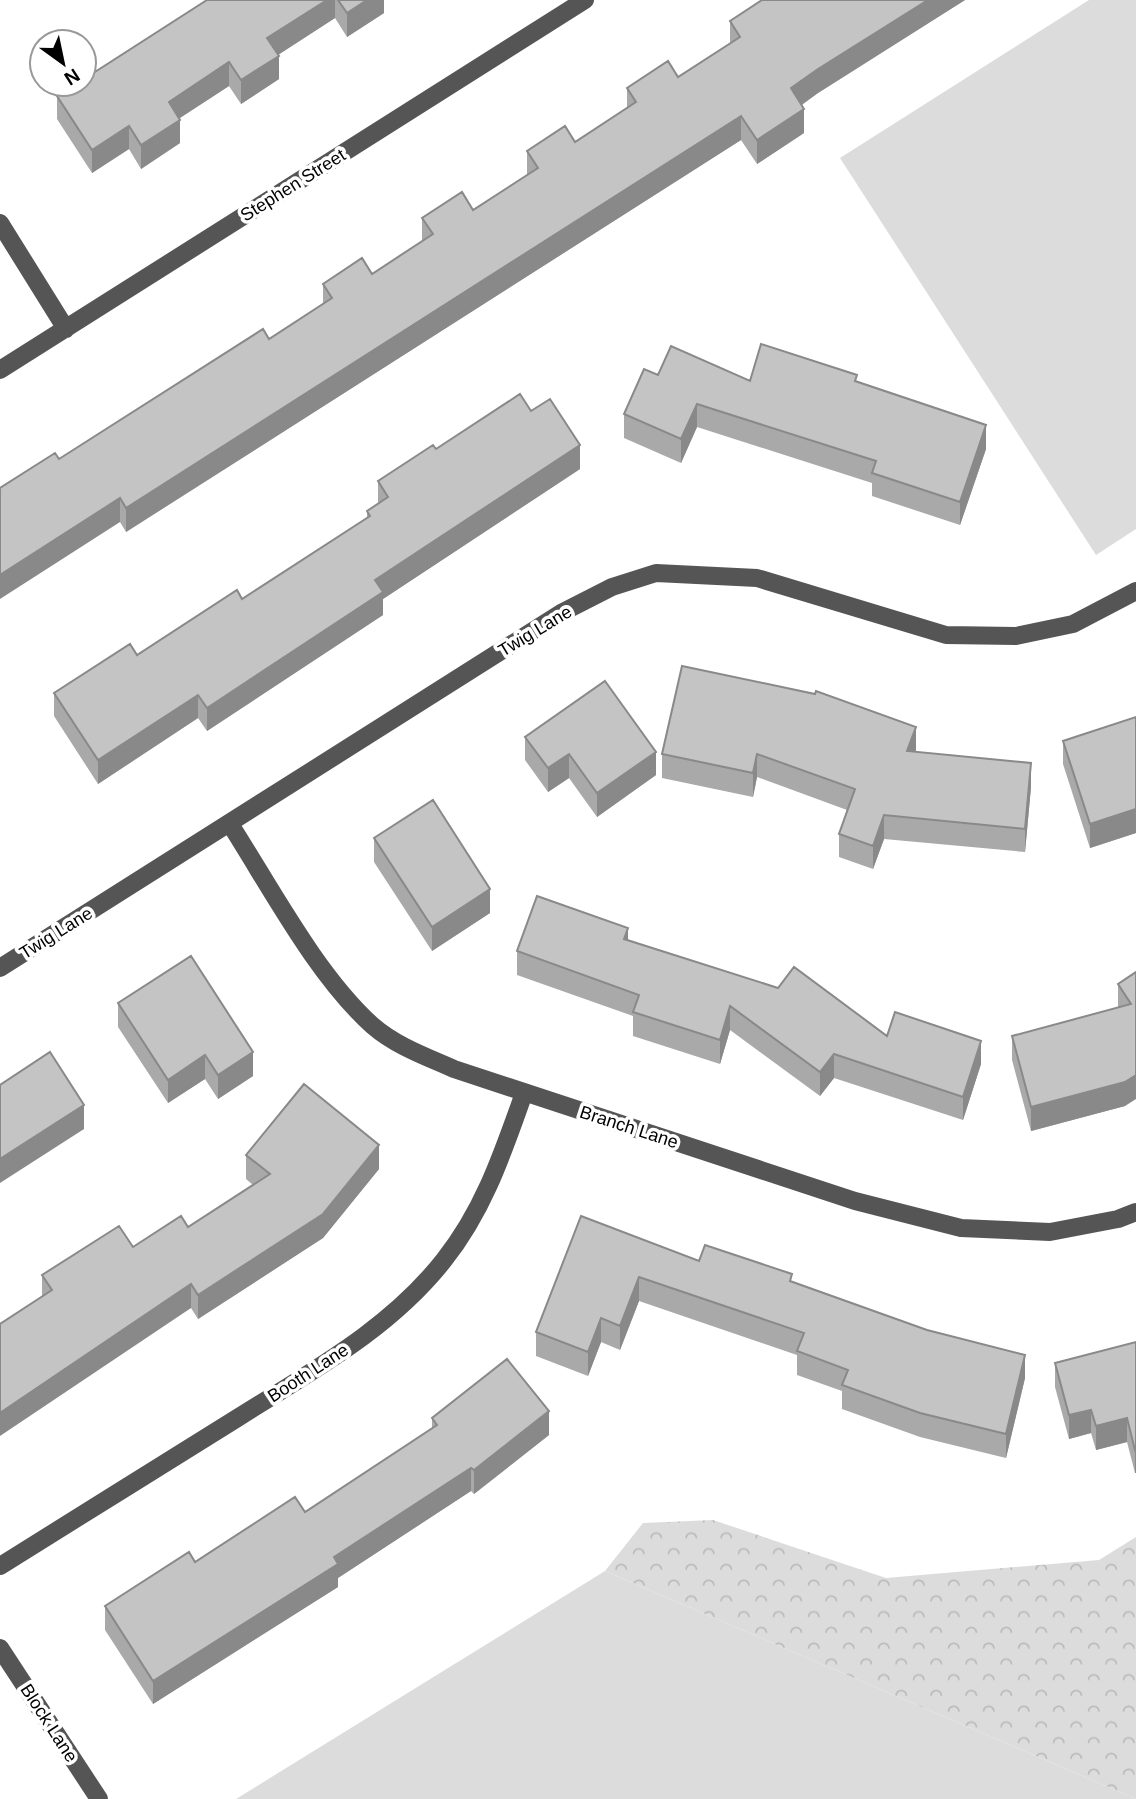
<svg xmlns="http://www.w3.org/2000/svg" width="1136" height="1799" viewBox="0 0 1136 1799" font-family="Arial,sans-serif">
<defs>
<pattern id="forest-crowns" width="20" height="18" patternUnits="userSpaceOnUse" patternTransform="scale(1.75)"><rect width="20" height="18" fill="#dcdcdc"/><path d="M2 6a3 3 0 1 1 6 0M12 15a3 3 0 1 1 6 0" fill="none" stroke="#bbb"/></pattern>
</defs>
<rect width="100%" height="100%" fill="#fff"/>
<path fill="#dcdcdc" d="M1089,0H1136V529L1096,555L840,158Z
M605,1571L1136,1799H236Z"/>
<path fill="url(#forest-crowns)" d="M713,1520L886,1578L1099,1560L1136,1537V1799L605,1571L643,1523Z"/>
<g fill="none" stroke-linecap="round" stroke-linejoin="round">
<path stroke="#555" stroke-width="18" d="M0,223L66,329
M0,370L585,0
M230,824C271,888 317,976 373,1026C396,1046 427,1057 454,1069L855,1201L961,1228L1050,1232L1118,1219L1136,1212
M0,968L561,613L612,587L656,573L757,578L946,635L1016,636L1073,624L1136,591
M0,1566C80,1516 159,1467 239,1417C312,1371 390,1329 444,1260C484,1210 503,1152 524,1093
M0,1648L99,1799"/>
</g>
<path fill="#a9a9a9" d="M207,0H384V13L347,37L335,18L278,55L279,79L241,104L229,86L180,118V143L141,169L129,149L92,173L57,119V96Z
M774,0H965L818,93L802,105L804,133L757,164L741,140L126,532L120,522L59,459L269,339L323,304V284L372,274L422,241V218L473,210L527,175V151L575,142L627,108V88L678,77L730,43V21Z
M658,375L750,381H857L986,449L960,525L872,496V483L697,427L681,463L624,438V414Z
M531,411L580,469L383,599V615L207,731L198,718L98,784L54,716V693L137,655L242,599L367,518V511L378,504V481L436,449Z
M1136,717V833L1090,848L1063,764V741Z
M525,737L656,775L597,817L569,778L548,792L525,760Z
M916,750L915,752L1031,787L1025,852L884,839L873,869L839,857V834L847,810L757,777L753,797L662,778V754Z
M374,838L490,913L432,951L374,862Z
M628,940L887,1036L981,1064L963,1120L834,1078L820,1096L730,1030L720,1064L633,1036V1016L517,975V951Z
M1136,972L1125,1106L1031,1131L1012,1060V1036L1118,1008V984Z
M118,1003L253,1076L218,1099L205,1079L168,1103L118,1027Z
M246,1155L379,1169L323,1238L198,1319L191,1308L42,1296V1275L133,1247L188,1227L253,1185L246,1179Z
M581,1216L699,1261L792,1282L1025,1378L1006,1458L920,1437L842,1409V1391L797,1375V1355L639,1301L620,1350L601,1342L588,1376L536,1356V1332Z
M1136,1342L1135,1473L1127,1442L1096,1450L1091,1433L1069,1439L1055,1387V1363Z
M432,1418L549,1435L474,1494L471,1491L338,1578V1587L153,1704L105,1630V1606L195,1562L305,1512L432,1429Z"/>
<path fill="#898989" d="M327,0H335V18L267,62V38Z
M367,0H384V13L347,37V13Z
M928,0H965L818,93L791,112V88L818,69Z
M279,56V79L241,104V80Z
M229,62V86L169,125V102Z
M804,109V133L757,164V140Z
M741,116V140L126,532V508Z
M180,120V143L141,169V145Z
M129,126V149L92,173V150Z
M697,404V427L681,463V439Z
M986,425V449L960,525V502Z
M580,445V469L383,599V615L207,731V708L375,580Z
M120,498V522L0,599V575Z
M198,695V718L98,784V760Z
M916,727V750L907,775V751Z
M656,752V775L597,817V793Z
M569,754V778L548,792V768Z
M757,754V777L753,797V773Z
M1031,763V787L1025,852V829Z
M1136,809V833L1090,848V824Z
M884,815V839L873,869V846Z
M490,889V913L432,951V927Z
M628,928V952L624,939Z
M730,1006V1030L720,1064V1040Z
M981,1041V1064L963,1120V1097Z
M253,1052V1076L218,1099V1075Z
M834,1054V1078L820,1096V1072Z
M205,1055V1079L168,1103V1080Z
M1136,1075V1099L1125,1106L1031,1131V1107Z
M84,1105V1129L0,1183V1159Z
M379,1145V1169L323,1238L198,1319V1295Z
M639,1277V1301L620,1350V1326Z
M191,1284V1308L0,1436V1413Z
M601,1318V1342L588,1376V1352Z
M1025,1355V1378L1006,1458V1434Z
M1091,1410V1433L1069,1439V1415Z
M549,1411V1435L474,1494V1470Z
M1127,1418V1442L1096,1450V1426Z
M1136,1449V1473H1135V1450Z
M471,1468V1491L338,1578V1587L153,1704V1681L334,1557Z"/>
<path fill="#c4c4c4" stroke="#898989" stroke-width="2" d="M207,0H327L267,38L279,56L241,80L229,62L169,102L180,120L141,145L129,126L92,150L57,96L76,84H84V79Z
M338,0H367L347,13Z
M762,0H928L818,69L791,88L804,109L757,140L741,116L126,508L120,498L0,575V488L55,453L59,459L263,329L269,339L332,298L323,284L362,258L372,274L433,234L422,218L462,192L473,210L538,168L527,151L565,126L575,142L636,102L627,88L668,61L678,77L740,37L730,21Z
M761,344L857,375L855,381L986,425L960,502L872,473L876,461L697,404L681,439L624,414L644,369L658,375L671,346L750,381Z
M520,394L531,411L550,399L580,445L375,580L383,592L207,708L198,695L98,760L54,693L130,644L137,655L237,590L242,599L370,516L367,511L388,497L378,481L433,445L436,449Z
M682,666L815,694L816,691L916,727L907,751L1031,763L1025,829L884,815L873,846L839,834L855,789L757,754L753,773L662,754Z
M605,681L656,752L597,793L569,754L548,768L525,737Z
M1136,717V809L1090,824L1063,741Z
M433,800L490,889L432,927L374,838Z
M537,896L628,928L624,939L778,988L794,967L887,1036L895,1012L981,1041L963,1097L834,1054L820,1072L730,1006L720,1040L633,1012L639,995L517,951Z
M191,956L253,1052L218,1075L205,1055L168,1080L118,1003Z
M1136,972V1075L1125,1082L1031,1107L1012,1036L1131,1004L1118,984Z
M50,1052L84,1105L0,1159V1085Z
M304,1084L379,1145L323,1214L198,1295L191,1284L0,1413V1324L52,1290L42,1275L119,1226L133,1247L181,1216L188,1227L270,1174L246,1155Z
M581,1216L699,1261L705,1245L792,1274L790,1281L927,1330L1025,1355L1006,1434L920,1413L842,1385L848,1370L797,1351L804,1333L639,1277L620,1326L601,1318L588,1352L536,1332Z
M1136,1342V1449L1135,1450L1127,1418L1096,1426L1091,1410L1069,1415L1055,1363Z
M507,1359L549,1411L474,1470L471,1468L334,1557L338,1564L153,1681L105,1606L189,1552L195,1562L295,1497L305,1512L437,1425L432,1418Z"/>
<g text-anchor="middle" stroke-width="7" stroke-linejoin="round" paint-order="stroke">
<g font-size="18" fill="#000" stroke="#fff">
<text transform="translate(293 185) rotate(-32)" y="6">Stephen Street</text>
<text transform="translate(535 631) rotate(-31)" y="6">Twig Lane</text>
<text transform="translate(56 933) rotate(-32)" y="6">Twig Lane</text>
<text transform="translate(629 1127) rotate(18)" y="6">Branch Lane</text>
<text transform="translate(308 1373) rotate(-33)" y="6">Booth Lane</text>
<text transform="translate(49 1723) rotate(57)" y="6">Block Lane</text>
</g>
</g>
<g transform="translate(63 63) rotate(147)"><circle r="33" fill="#ffffff" stroke="#999999" stroke-width="2"/>
<path d="M0-5L12 26L0 18L-12 26Z" fill="#000000"/>
<text y="-10" font-size="19" font-weight="bold" text-anchor="middle" fill="#000000">N</text>
</g>
</svg>
